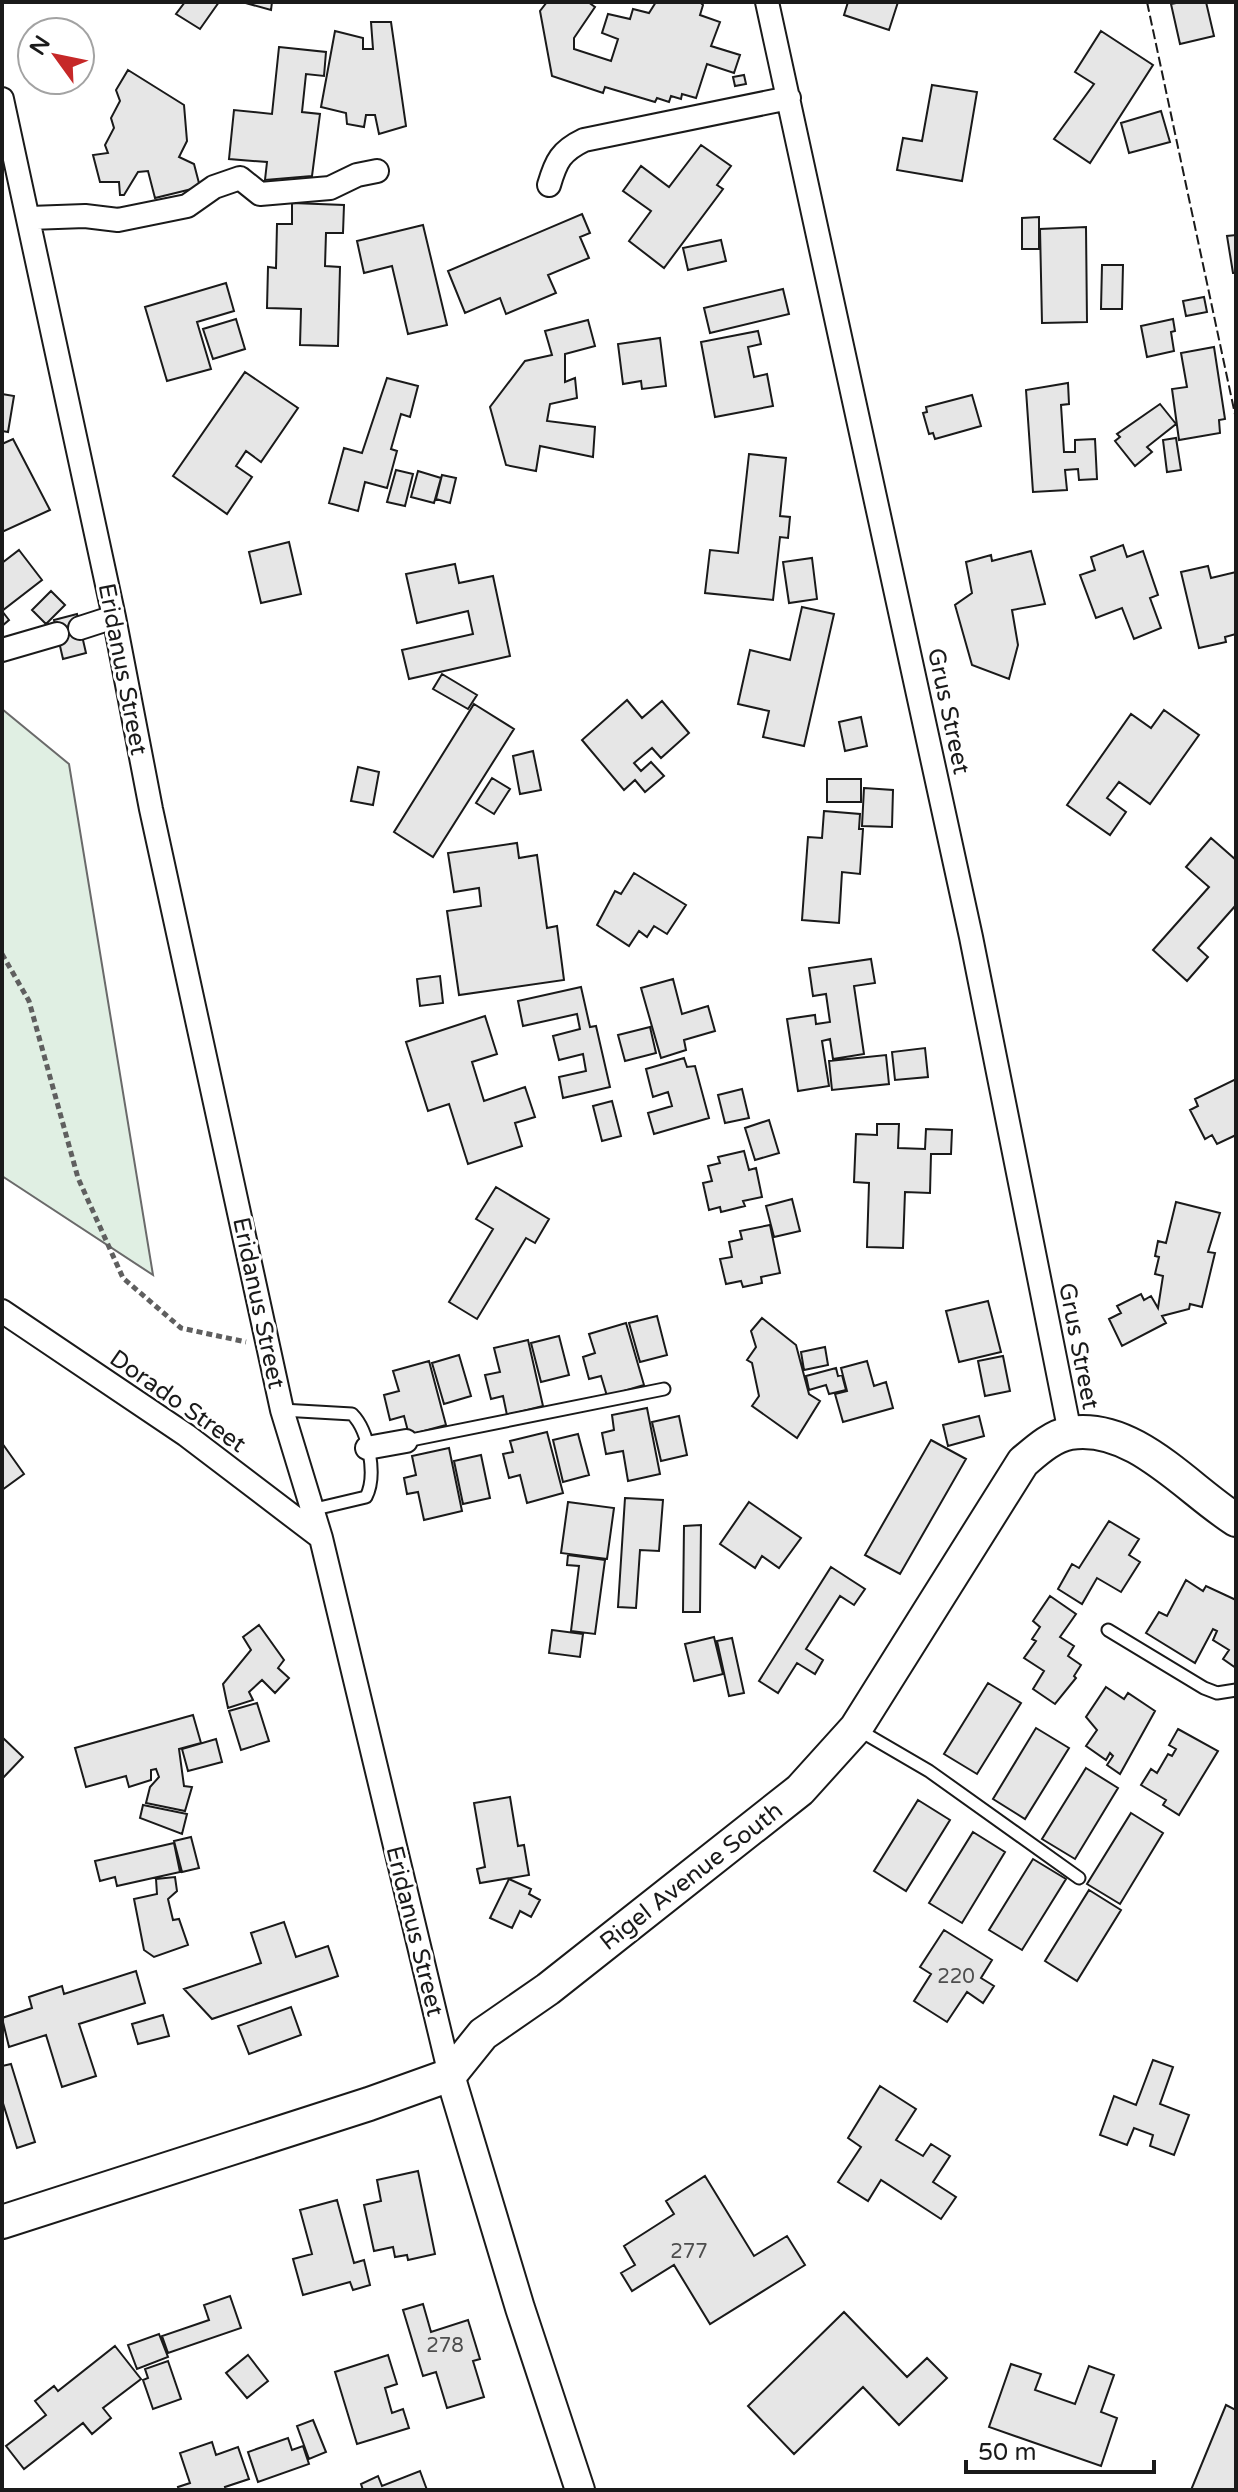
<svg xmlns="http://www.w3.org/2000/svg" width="1238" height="2492" viewBox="0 0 1238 2492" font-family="'Varela Round',sans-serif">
<rect width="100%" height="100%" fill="#fff"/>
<path fill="#e0efe3" stroke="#6a6a6a" stroke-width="2" d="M2,709L69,764L153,1275L2,1176Z"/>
<path fill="#e6e6e6" stroke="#1a1a1a" stroke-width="2" d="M185,2H219L200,29L176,14Z
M242,2H272L271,10Z
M547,2H588L595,7L574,38V49L611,61L618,39L602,33L608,14L630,19L633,9L649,13L656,2H700L703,5L700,15L720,22L711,46L740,55L734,73L707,64L696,98L682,94L681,99L671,96L669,102L657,98L655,102L605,87L603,93L552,76L540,11Z
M848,2H898L889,30L844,15Z
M1181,2H1206L1214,36L1180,44L1171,4Z
M371,22H391L406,126L379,134L375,115H366L364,127L347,124L346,113L321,107L335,31L363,38V49H373Z
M1101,31L1153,65L1090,163L1054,139L1094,84L1075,72Z
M279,47L326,52L324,76L306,74L302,112L320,114L312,176L265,180L267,162L229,159L234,110L272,114Z
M128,70L184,105L187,141L179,157L194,164L200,187L155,198L148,171L138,172L124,195H120L119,182H100L93,155L108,153L105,145L114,128L111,118L120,101L116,90Z
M744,75L746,84L735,86L733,77Z
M932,85L977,92L962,181L897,170L903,138L922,141Z
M1161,111L1170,142L1129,153L1121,123Z
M701,145L731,166L717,185L723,189L664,268L629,241L651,211L623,191L641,166L669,187Z
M292,203L344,205L343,233H326L325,266L340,267L338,346L300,345L301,309L267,308L268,267L276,268L277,224H292Z
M582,214L590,233L580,237L589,258L548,275L556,293L506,314L500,298L465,313L448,271Z
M1039,217V249H1022V218Z
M423,225L447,325L408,334L392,266L364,273L357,241Z
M1086,227L1087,322L1042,323L1040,229Z
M1236,235V273H1233L1227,236Z
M721,240L726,261L688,270L683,248Z
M1102,265H1123L1122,309H1101Z
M226,283L234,311L197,322L211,369L167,381L145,307Z
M783,289L789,314L710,333L704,308Z
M1204,297L1207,312L1186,316L1183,301Z
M236,319L245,349L213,359L203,329Z
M1173,319L1175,331L1171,332L1174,351L1147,357L1141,326Z
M588,320L595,346L565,354V382L575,378L577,398L550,404L547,421L595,427L593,457L540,446L536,471L506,465L490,407L525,361L552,355L545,331Z
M758,331L761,344L748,347L754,377L767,374L773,406L715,417L701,342Z
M660,338L666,386L642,389L641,381L623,384L618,344Z
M1214,347L1225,419L1219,420L1220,433L1179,440L1172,389L1187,387L1181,353Z
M245,372L298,408L261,462L246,451L236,466L252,477L227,514L173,476Z
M387,378L418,386L410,417L401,414L391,449L397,451L387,488L365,482L358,511L329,503L344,448L362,453Z
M1068,383L1069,404L1061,405L1064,452H1075V440L1095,439L1097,479L1079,480L1078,469L1065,470L1067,490L1033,492L1026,390Z
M2,394L14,396L8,432L2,431Z
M972,395L981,426L935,439L933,433L929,434L923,413L927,412L926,407Z
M1160,404L1176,424L1147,447L1152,452L1135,466L1115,441L1120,437L1117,434Z
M1176,438L1181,470L1167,472L1163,440Z
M13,439L50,510L2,532V444Z
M749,454L786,458L780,516L790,517L788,538L780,537L773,600L705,593L710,550L738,553Z
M396,470L413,474L405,506L387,502Z
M418,471L441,478L434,503L411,497Z
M442,475L456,478L450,503L436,499Z
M289,542L301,594L261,603L249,552Z
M1123,545L1127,557L1143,551L1158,595L1150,598L1161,628L1134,639L1122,608L1096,618L1080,575L1095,570L1091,557Z
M19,550L42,580L2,611L9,620L2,626V563Z
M1031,551L1045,604L1012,610L1018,645L1009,679L972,665L955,605L972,593L966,562L991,555L992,561Z
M812,558L817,599L789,603L783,562Z
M455,564L459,583L493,576L510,656L409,679L402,650L473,634L468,611L417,623L406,574Z
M1208,566L1211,578L1236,572V634L1225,637L1226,642L1199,648L1181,572Z
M51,591L65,605L46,624L32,610Z
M802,607L834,614L804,746L763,737L769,711L738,704L750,650L790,660Z
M77,614L86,653L63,659L54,620Z
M442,674L477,695L468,709L433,689Z
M627,700L642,718L662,701L689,733L661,758L652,748L634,763L641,771L651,762L664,776L645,792L635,780L624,790L582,740Z
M474,704L514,729L433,857L394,832Z
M1164,710L1199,735L1150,804L1119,782L1107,798L1126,812L1110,835L1067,805L1131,714L1151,728Z
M861,717L867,746L845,751L839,722Z
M533,751L541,790L520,794L513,756Z
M358,767L379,772L373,805L351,801Z
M492,778L510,789L494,814L476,803Z
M827,779H861V802H827Z
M864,788L893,790L892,827L862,826Z
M824,811L860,814L859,829H863L860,874L842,872L839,923L802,920L808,837L822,838Z
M1211,838L1236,860V905L1198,948L1208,957L1187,981L1153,950L1209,887L1186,867Z
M517,843L519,858L537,855L547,928L557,926L564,980L459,995L447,911L481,906L479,888L454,892L448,853Z
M634,873L686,905L667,934L654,926L647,937L639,931L629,946L597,925L615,891L621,894Z
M871,959L875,983L854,986L864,1054L833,1059L830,1039L822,1041L829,1086L798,1091L787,1019L815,1015L816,1024L830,1022L826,994L813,996L809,968Z
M440,976L443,1003L420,1006L417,979Z
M673,979L682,1014L708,1006L715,1031L684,1040L686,1050L661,1058L641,988Z
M581,987L590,1027L596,1026L610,1087L563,1098L559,1077L586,1071L583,1054L559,1060L553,1036L580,1029L577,1014L523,1026L518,1001Z
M485,1016L497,1054L472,1062L484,1101L525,1087L535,1117L515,1123L522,1146L468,1164L449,1104L428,1111L406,1042Z
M650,1027L656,1053L625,1061L618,1035Z
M925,1048L928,1077L895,1080L892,1052Z
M886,1055L889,1084L832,1090L829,1061Z
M684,1058L687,1067L695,1066L709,1118L654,1134L648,1113L672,1106L668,1092L653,1097L646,1069Z
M1236,1079V1135L1217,1144L1212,1135L1205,1139L1190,1110L1198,1106L1195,1099Z
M742,1089L749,1118L725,1123L718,1095Z
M612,1101L621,1136L602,1141L593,1106Z
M769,1120L779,1153L755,1160L745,1128Z
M877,1124H899L898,1148L925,1149L926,1129L952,1130L951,1154H931L930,1193L905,1192L903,1248L867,1247L869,1183L854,1182L856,1134L877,1135Z
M744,1151L749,1170L756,1168L762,1197L743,1201L745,1206L721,1212L720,1207L709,1210L703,1183L712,1181L708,1166L720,1163L718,1157Z
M496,1187L549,1219L535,1243L526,1238L477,1319L449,1302L493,1229L476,1219Z
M792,1199L800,1231L774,1237L766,1206Z
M1176,1202L1220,1213L1208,1252L1215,1253L1202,1307L1190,1304L1189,1309L1162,1316L1166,1323L1122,1346L1109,1319L1121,1313L1117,1306L1141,1294L1144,1300L1151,1296L1158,1308L1163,1276L1155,1274L1159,1257L1155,1256L1158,1241L1166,1243Z
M770,1225L780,1273L761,1277L762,1283L743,1287L741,1281L726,1284L720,1259L732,1257L729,1242L742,1239L740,1231Z
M988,1301L1001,1352L959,1362L946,1311Z
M657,1316L667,1355L640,1362L629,1323Z
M762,1318L796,1345L809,1394L820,1401L797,1438L752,1406L759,1396L752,1363L747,1360L756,1347L751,1331Z
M626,1323L644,1385L607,1396L601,1376L589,1379L583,1357L595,1353L589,1334Z
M559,1336L569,1375L541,1382L531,1343Z
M528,1340L543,1406L507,1415L503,1396L491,1399L485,1375L500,1372L494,1348Z
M825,1347L828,1365L804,1370L801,1352Z
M459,1355L471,1396L444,1404L432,1363Z
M1003,1356L1010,1391L985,1396L978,1361Z
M429,1361L446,1425L409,1435L404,1416L390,1420L384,1395L399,1391L393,1371Z
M867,1361L874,1386L886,1382L893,1408L843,1422L835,1394L847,1391L841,1368Z
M836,1368L838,1376L842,1375L846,1390L829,1394L826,1385L809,1390L806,1376Z
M647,1408L660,1474L628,1481L623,1451L606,1454L602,1433L614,1430L612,1415Z
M679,1416L687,1455L661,1461L652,1422Z
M979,1416L984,1436L948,1446L943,1425Z
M547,1432L563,1493L527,1503L520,1475L509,1478L503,1454L513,1452L510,1441Z
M578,1434L589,1475L563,1482L553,1440Z
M931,1440L966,1459L900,1574L865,1555Z
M2,1443L24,1474L2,1490Z
M449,1448L462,1511L424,1520L418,1492L407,1494L404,1478L416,1475L412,1456Z
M481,1455L490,1498L463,1504L454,1461Z
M625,1498L663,1500L659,1551L640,1550L636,1608L618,1607Z
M568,1502L614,1508L607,1559L561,1553Z
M749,1502L801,1538L779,1568L762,1556L755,1568L720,1544Z
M1109,1521L1139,1539L1129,1555L1140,1562L1121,1592L1097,1578L1082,1604L1058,1589L1072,1564L1079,1568Z
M701,1525L700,1612H683L684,1526Z
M568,1555L605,1560L595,1634L571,1631L579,1566L567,1565Z
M831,1567L865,1589L854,1605L840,1596L806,1649L823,1660L815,1674L797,1663L778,1693L759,1681Z
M1186,1580L1203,1591L1206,1586L1236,1600V1668L1223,1659L1229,1650L1213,1640L1217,1631L1213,1629L1195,1663L1146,1633L1159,1612L1167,1616Z
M1050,1596L1076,1614L1060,1637L1074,1646L1068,1656L1081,1665L1074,1676L1076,1678L1055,1704L1033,1689L1044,1671L1024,1658L1036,1641L1032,1639L1040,1627L1033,1621Z
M259,1625L284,1660L278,1668L289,1678L275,1693L262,1680L249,1692L253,1700L228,1708L223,1684L251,1650L243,1637Z
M552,1630L583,1634L580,1657L549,1653Z
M714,1637L723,1674L694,1681L685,1644Z
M732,1638L744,1693L729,1696L717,1641Z
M988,1683L1021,1703L977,1774L944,1754Z
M1106,1687L1124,1699L1128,1693L1155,1711L1120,1774L1107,1765L1113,1756L1110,1753L1106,1760L1086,1746L1097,1730L1086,1717Z
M257,1703L269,1741L241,1750L229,1711Z
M193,1715L201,1743L179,1749L184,1786L192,1787L185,1811L146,1803L150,1787L159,1777L156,1769L151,1770V1780L129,1787L126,1776L86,1787L75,1748Z
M1036,1728L1069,1748L1025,1819L993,1799Z
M1178,1729L1218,1751L1179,1815L1163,1805L1166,1800L1141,1785L1151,1769L1157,1773L1168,1754L1172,1756L1176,1749L1169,1745Z
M2,1737L23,1757L2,1779Z
M216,1739L222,1762L188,1771L182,1749Z
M1086,1768L1118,1788L1075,1859L1042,1839Z
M510,1797L518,1846L524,1845L529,1875L480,1883L477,1869L485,1867L474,1803Z
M918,1800L950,1820L906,1891L874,1871Z
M143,1805L187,1814L182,1834L140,1818Z
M1131,1813L1163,1833L1120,1904L1087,1884Z
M973,1832L1005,1852L962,1923L929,1903Z
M191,1837L199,1868L182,1872L174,1841Z
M174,1843L180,1872L117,1886L115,1877L100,1881L95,1861Z
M1033,1859L1066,1879L1022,1950L989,1930Z
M175,1877L177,1891L168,1899L173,1920L179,1919L188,1945L154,1957L144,1950L134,1899L157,1894L156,1879Z
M509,1879L531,1889L529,1894L540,1900L531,1917L520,1911L512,1928L490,1918Z
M1089,1890L1121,1910L1077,1981L1045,1961Z
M284,1922L296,1957L328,1946L338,1976L212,2019L184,1989L261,1963L251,1933Z
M944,1930L992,1960L981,1978L994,1986L983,2003L967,1992L947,2022L914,2001L931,1974L920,1967Z
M136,1971L145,2003L79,2024L96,2076L62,2087L46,2035L9,2047L2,2018L32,2008L29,1997L62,1986L64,1994Z
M291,2007L301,2035L249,2054L238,2026Z
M163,2015L169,2036L138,2044L132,2024Z
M1153,2060L1173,2067L1160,2104L1189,2115L1174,2155L1150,2146L1153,2135L1134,2128L1127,2145L1100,2135L1114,2096L1136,2105Z
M11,2064L35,2142L17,2148L2,2100V2066Z
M880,2086L916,2109L896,2140L923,2156L931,2144L950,2156L933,2182L956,2197L941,2219L881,2180L868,2201L838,2182L861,2147L848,2138Z
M418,2171L435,2254L408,2260L407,2255L395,2257L393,2247L374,2251L364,2205L381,2201L377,2180Z
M705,2176L754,2256L787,2236L805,2265L710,2324L674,2265L632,2291L621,2273L635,2265L624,2246L674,2214L666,2201Z
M337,2200L354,2263L364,2260L370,2285L353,2290L350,2282L303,2295L293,2259L312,2254L300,2210Z
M230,2296L241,2328L168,2353L162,2336L209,2320L204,2305Z
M423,2304L431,2332L468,2320L480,2359L473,2361L484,2397L447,2408L436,2372L423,2376L403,2310Z
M844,2312L907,2377L927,2358L947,2378L899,2425L863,2387L794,2454L748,2406Z
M159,2334L168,2357L137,2369L128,2345Z
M115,2346L141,2379L103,2408L111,2418L92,2434L83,2423L24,2469L6,2446L46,2415L35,2401L54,2386L58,2391Z
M248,2355L268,2381L247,2398L226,2373Z
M388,2355L397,2384L385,2388L392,2413L403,2409L409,2428L357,2444L335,2372Z
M168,2361L181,2399L153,2409L143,2380L148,2378L145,2369Z
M1011,2364L1041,2374L1035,2390L1075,2404L1089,2366L1114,2375L1101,2412L1117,2418L1101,2466L989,2427Z
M1226,2405L1236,2410V2490H1191Z
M313,2420L326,2452L309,2459L297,2426Z
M288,2438L292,2450L303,2446L309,2464L258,2482L248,2452Z
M212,2442L216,2455L238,2447L249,2479L225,2487L226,2490H179L178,2487L190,2483L180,2453Z
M420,2471L427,2490H363L361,2484L378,2476L382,2486Z"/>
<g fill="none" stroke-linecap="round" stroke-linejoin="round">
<defs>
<path id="service" d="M282,1410L352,1414C369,1431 377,1476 366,1497L311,1510
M406,1441L664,1389
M1108,1630L1204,1688L1217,1693L1236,1690
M857,1729L929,1771L1079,1878"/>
<path id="minor" d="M767,2L971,937L1070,1433
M2,99L114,617L151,809L282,1410L321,1538L450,2075
M549,185C556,161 561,151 584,140L789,98
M30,218L85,216L118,220L187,206L214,187L240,178L260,194L330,188L357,175L377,171
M80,628L114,617
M2,650L57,634
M2,1311L186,1435L320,1537
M367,1448L406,1441"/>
<path id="tertiary" d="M450,2075L520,2308L580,2490"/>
<path id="secondary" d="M2,2222L369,2104L450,2075L483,2034L548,1989L800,1790L856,1728L1023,1462C1036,1451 1052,1436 1070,1433C1134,1423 1187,1489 1236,1520"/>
</defs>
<use href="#service" stroke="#1a1a1a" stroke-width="15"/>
<use href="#minor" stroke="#1a1a1a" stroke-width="26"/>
<use href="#tertiary" stroke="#1a1a1a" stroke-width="32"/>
<use href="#secondary" stroke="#1a1a1a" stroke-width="36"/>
<path stroke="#5f5f5f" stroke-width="5" stroke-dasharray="6 4" stroke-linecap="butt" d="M2,954L29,1001L78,1178L123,1278L181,1328L246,1342"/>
<use href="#service" stroke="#fff" stroke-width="11"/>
<use href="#minor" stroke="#fff" stroke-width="22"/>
<use href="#tertiary" stroke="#fff" stroke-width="28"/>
<use href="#secondary" stroke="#fff" stroke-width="32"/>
<path stroke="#1a1a1a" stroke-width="2" stroke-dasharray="10 4" stroke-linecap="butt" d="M1147,2L1236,419"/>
</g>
<g text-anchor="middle" stroke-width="6" stroke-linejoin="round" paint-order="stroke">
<g font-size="20" fill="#4d4d4d">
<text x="956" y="1983">220</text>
<text x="689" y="2258">277</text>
<text x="445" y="2352">278</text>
</g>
<g font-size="24" fill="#1a1a1a" stroke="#fff">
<text transform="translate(123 669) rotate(79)" y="8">Eridanus Street</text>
<text transform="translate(949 711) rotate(78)" y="8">Grus Street</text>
<text transform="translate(259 1303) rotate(78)" y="8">Eridanus Street</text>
<text transform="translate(1079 1346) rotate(79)" y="8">Grus Street</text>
<text transform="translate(178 1401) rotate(35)" y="8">Dorado Street</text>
<text transform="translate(691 1876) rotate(-38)" y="8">Rigel Avenue South</text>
<text transform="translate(415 1931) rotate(76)" y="8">Eridanus Street</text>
</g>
</g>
<rect width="1238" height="2492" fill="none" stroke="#1a1a1a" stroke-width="8"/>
<g transform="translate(56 56) rotate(303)"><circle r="38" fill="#ffffff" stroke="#a3a3a3" stroke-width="2"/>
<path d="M0-6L14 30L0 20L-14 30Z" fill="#c62828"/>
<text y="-12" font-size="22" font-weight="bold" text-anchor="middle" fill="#1a1a1a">N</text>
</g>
<path d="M966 2460v12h188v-12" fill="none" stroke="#1a1a1a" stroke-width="4"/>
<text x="978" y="2460" font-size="24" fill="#1a1a1a" stroke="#ffffff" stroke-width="6" paint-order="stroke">50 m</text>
</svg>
